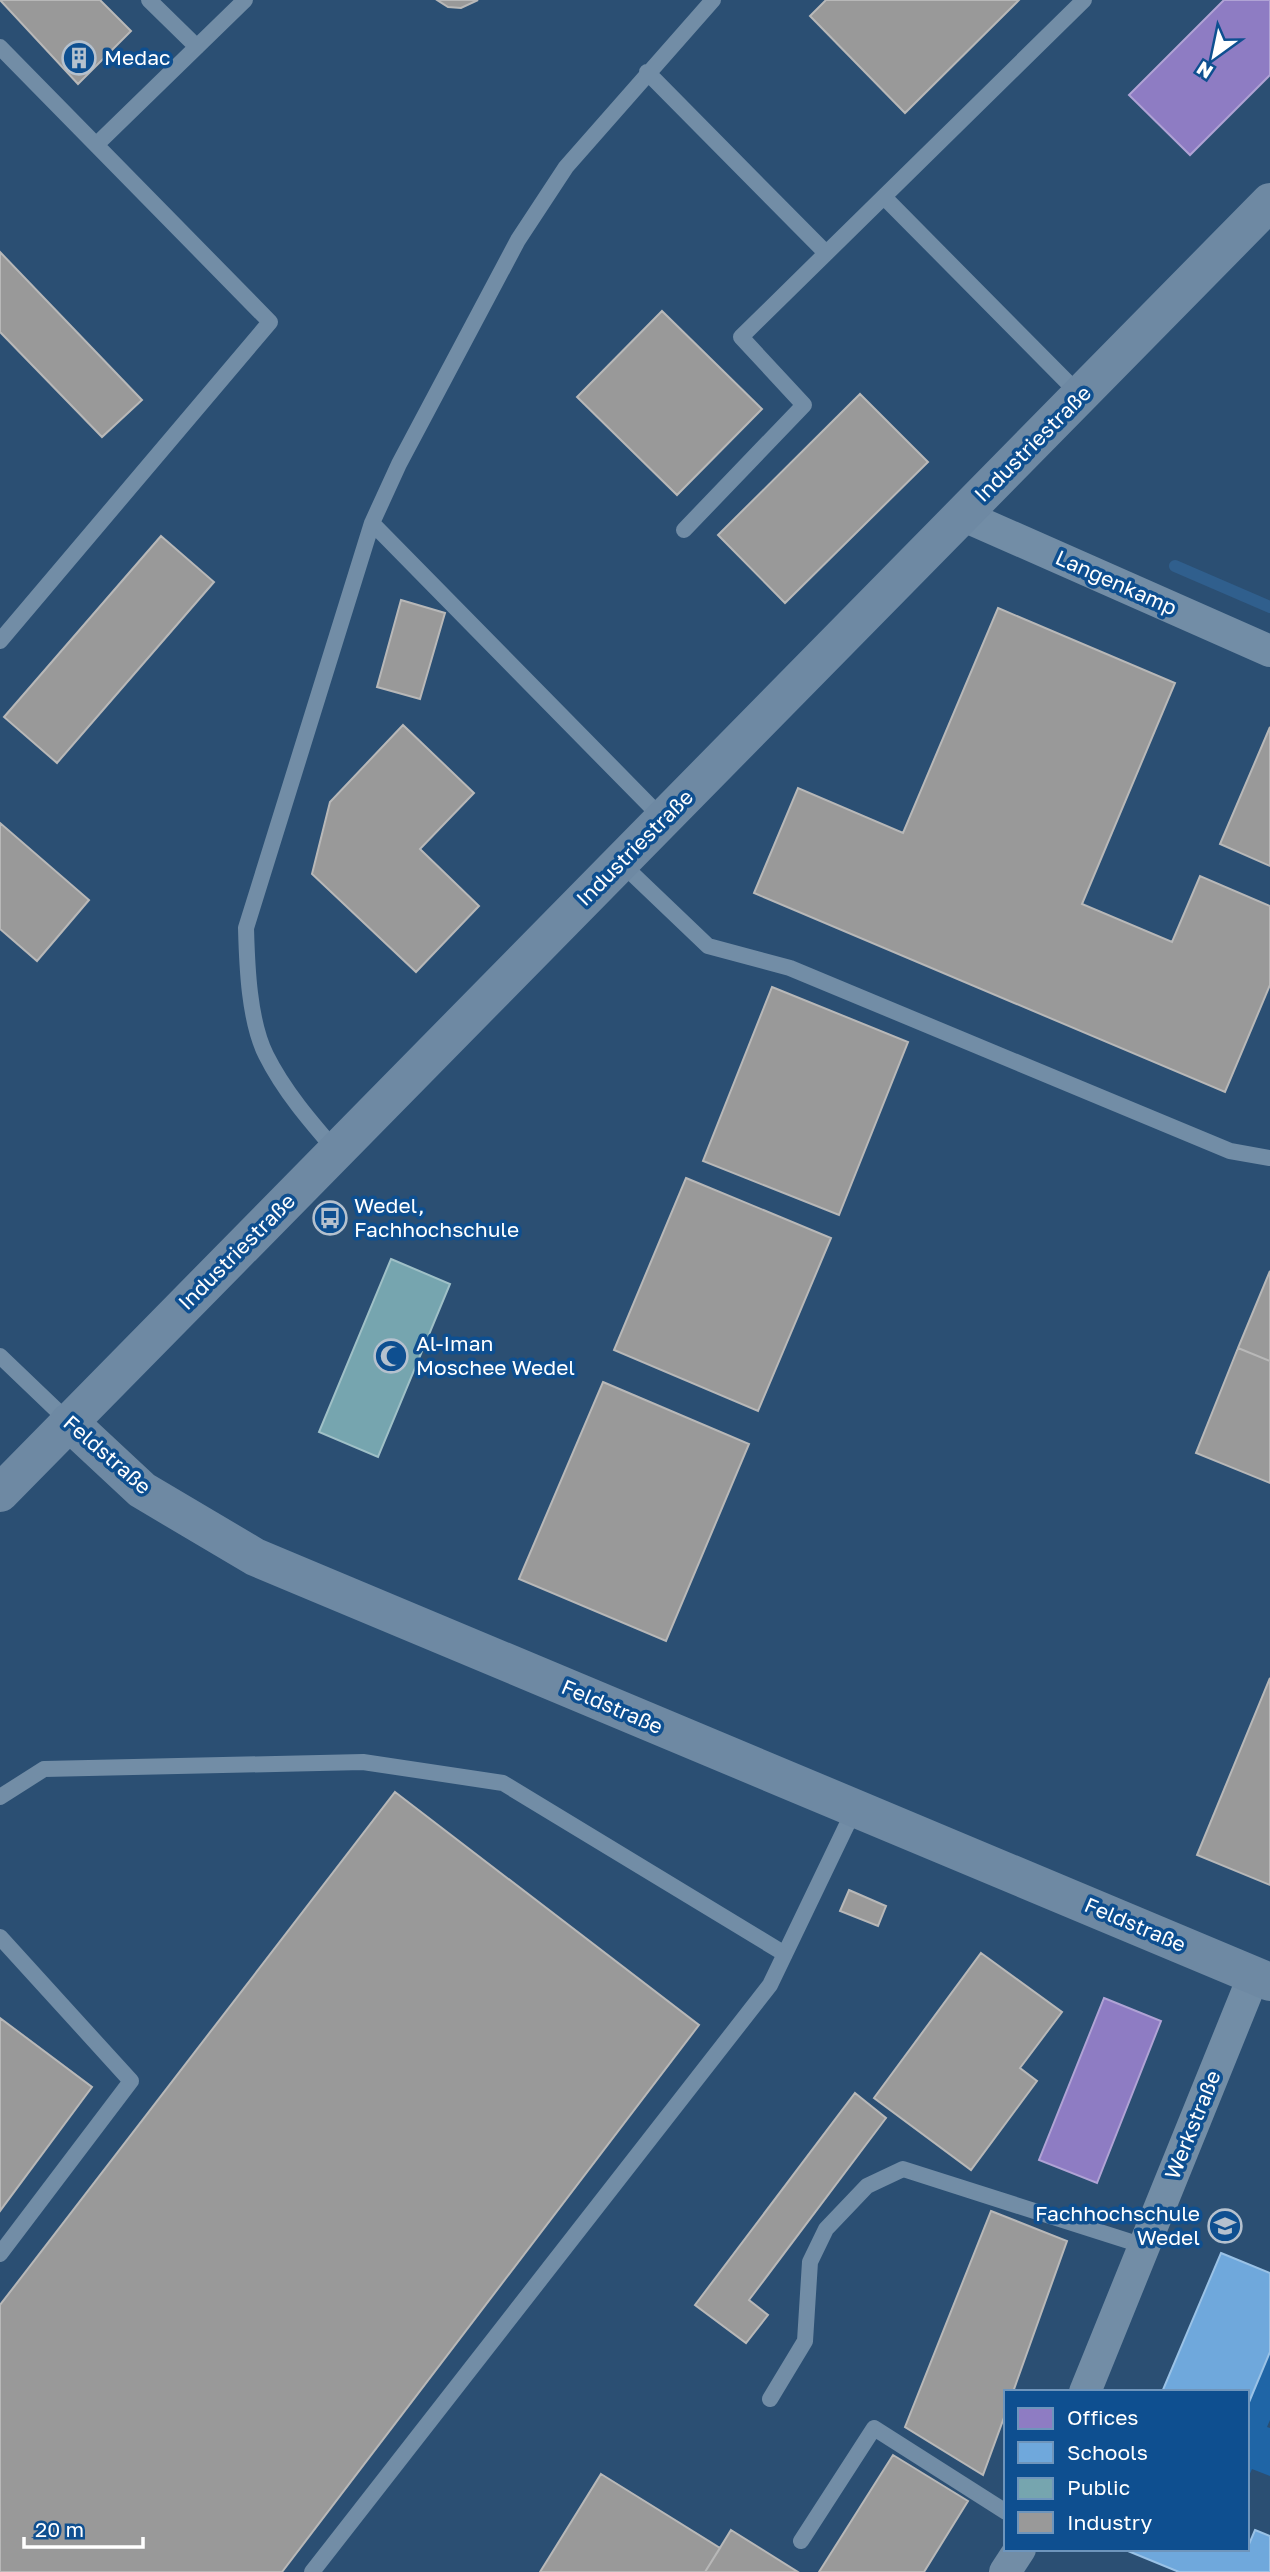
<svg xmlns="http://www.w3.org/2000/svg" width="1270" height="2572" viewBox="0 0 1270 2572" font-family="'Golos Text',sans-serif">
<rect width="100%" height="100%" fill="#2b4f73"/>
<path fill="#1f65a6" d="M1270,2352V2420L1267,2427L1270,2428V2476L1252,2469L1247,2480V2407Z"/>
<path fill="#8e7cc3" stroke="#b0a3d5" stroke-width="2" d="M1224,0H1270V75L1190,155L1129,95Z
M1104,1998L1161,2021L1097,2183L1039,2160Z"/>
<path fill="#6fa8dc" stroke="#9ac2e6" stroke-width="2" d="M1221,2253L1270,2273V2352L1247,2407V2392H1162Z
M1255,2530L1270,2536V2572H1179L1128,2551L1247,2549Z"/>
<path fill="#76a5af" stroke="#9fc0c7" stroke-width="2" d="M391,1259L450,1284L378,1457L319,1432Z"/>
<path fill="#999" stroke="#b8b8b8" stroke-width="2" d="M0,0H100L131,31L78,84Z
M437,0H478L461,8L448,7Z
M826,0H1019L905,113L810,16Z
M0,252L142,400L102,437L0,332Z
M662,311L762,409L677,495L577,397Z
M860,394L928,462L785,603L718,535Z
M161,536L214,582L57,763L4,717Z
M401,600L445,613L420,699L377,687Z
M998,608L1175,683L1082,904L1172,942L1200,876L1270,906V985L1225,1092L754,893L798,788L903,833Z
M403,725L474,793L420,849L479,906L416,972L312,874L330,802Z
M1270,727V866L1220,844Z
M0,823L89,900L37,961L0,929Z
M772,987L908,1042L839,1215L703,1161Z
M686,1178L831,1238L758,1411L614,1350Z
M1270,1271V1361L1238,1348Z
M1238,1348L1270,1361V1483L1196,1453Z
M603,1382L749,1444L666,1641L519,1579Z
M1270,1678V1885L1197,1855Z
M395,1792L699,2025L282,2572H0V2305Z
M849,1890L886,1906L878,1926L840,1911Z
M981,1953L1062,2012L1020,2068L1037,2081L971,2170L874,2098Z
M0,2018L92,2087L0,2211Z
M855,2093L886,2118L749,2300L768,2315L746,2343L695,2305Z
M991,2211L1067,2241L1013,2392H1006V2412L983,2475L905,2427Z
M893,2455L968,2501L924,2572H819Z
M601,2474L720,2548L705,2572H540Z
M731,2530L798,2572H705Z"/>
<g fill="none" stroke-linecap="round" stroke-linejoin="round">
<path stroke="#305f8d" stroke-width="12" d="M1175,566L1270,607"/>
<path stroke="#728da6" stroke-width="16" d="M149,0L197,47
M0,47L270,322L0,641
M647,72L826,253
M96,145L245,0
M884,197L1080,395
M372,523L663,819
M684,530L804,405L741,337L1084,0
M620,862L708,946L790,968L1230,1151L1270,1158
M336,1151C310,1121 284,1091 266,1055C249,1021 247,966 246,928L372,523L399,464L518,240L566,167L713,0
M0,1356L69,1422
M0,1797L44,1769L363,1762L503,1783L785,1954
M0,1937L131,2081L0,2254
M770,2399L805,2341L810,2262L826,2229L867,2186L903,2169L1144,2246
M801,2541L874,2428L1006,2512
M312,2572L770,1985L855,1808"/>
<path stroke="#728da6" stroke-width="32" d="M962,515L1270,651
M1085,2392L1254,1975
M1005,2572L1020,2549"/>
<path stroke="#6e89a3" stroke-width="38" d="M69,1422L142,1490L255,1557L1270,1982
M0,1493L1270,202"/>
</g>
<defs>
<symbol id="building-ring" viewBox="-11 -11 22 22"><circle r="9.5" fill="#0e4f90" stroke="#b5c1ce" stroke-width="1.5"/><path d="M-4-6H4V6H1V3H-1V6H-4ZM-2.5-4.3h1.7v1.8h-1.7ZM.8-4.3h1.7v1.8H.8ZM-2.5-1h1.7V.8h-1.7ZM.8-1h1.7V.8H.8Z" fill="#b5c1ce"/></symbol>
<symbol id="bus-ring" viewBox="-11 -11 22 22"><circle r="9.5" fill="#0e4f90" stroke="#b5c1ce" stroke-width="1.5"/><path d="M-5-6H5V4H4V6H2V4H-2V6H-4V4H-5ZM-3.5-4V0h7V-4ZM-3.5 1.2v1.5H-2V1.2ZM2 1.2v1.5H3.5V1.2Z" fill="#b5c1ce"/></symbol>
<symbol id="mosque-ring" viewBox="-11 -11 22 22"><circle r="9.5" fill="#0e4f90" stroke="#b5c1ce" stroke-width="1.5"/><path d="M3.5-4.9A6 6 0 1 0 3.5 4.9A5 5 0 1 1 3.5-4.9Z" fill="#b5c1ce"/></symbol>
<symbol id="university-ring" viewBox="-11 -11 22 22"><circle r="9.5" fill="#0e4f90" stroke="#b5c1ce" stroke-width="1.5"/><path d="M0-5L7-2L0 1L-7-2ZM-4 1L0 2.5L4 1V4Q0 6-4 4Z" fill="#b5c1ce"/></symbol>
</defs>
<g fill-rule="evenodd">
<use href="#building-ring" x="60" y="39" width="38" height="38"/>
<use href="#bus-ring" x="311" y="1199" width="38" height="38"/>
<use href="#mosque-ring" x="372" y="1337" width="38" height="38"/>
<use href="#university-ring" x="1206" y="2207" width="38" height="38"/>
</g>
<g text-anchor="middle" stroke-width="7" stroke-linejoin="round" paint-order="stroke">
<g font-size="21" fill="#fff" stroke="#0e4f90" text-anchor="start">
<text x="104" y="65">Medac</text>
<text x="354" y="1213">Wedel,<tspan x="354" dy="24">Fachhochschule</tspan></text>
<text x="416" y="1351">Al-Iman<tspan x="416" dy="24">Moschee Wedel</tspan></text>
<text x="1200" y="2221" text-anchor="end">Fachhochschule<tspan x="1200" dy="24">Wedel</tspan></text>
</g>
<g font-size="21" fill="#fff" stroke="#0e4f90">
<text transform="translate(1033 444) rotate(-45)" y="7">Industriestraße</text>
<text transform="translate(1116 583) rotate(24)" y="7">Langenkamp</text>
<text transform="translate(635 848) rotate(-45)" y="7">Industriestraße</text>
<text transform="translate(237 1252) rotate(-45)" y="7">Industriestraße</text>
<text transform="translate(107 1455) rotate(41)" y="7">Feldstraße</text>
<text transform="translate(612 1707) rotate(23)" y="7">Feldstraße</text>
<text transform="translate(1135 1925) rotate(23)" y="7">Feldstraße</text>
<text transform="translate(1193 2125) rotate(-68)" y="7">Werkstraße</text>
</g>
</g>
<rect x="1004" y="2390" width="245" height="161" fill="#0e4f90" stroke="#6e95bc" stroke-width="2"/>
<rect x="1018" y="2408" width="35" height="21" fill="#8e7cc3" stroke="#6e95bc" stroke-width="2"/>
<text x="1067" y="2425" font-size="21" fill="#ffffff">Offices</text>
<rect x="1018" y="2442" width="35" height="21" fill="#6fa8dc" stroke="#6e95bc" stroke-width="2"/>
<text x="1067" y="2460" font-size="21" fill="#ffffff">Schools</text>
<rect x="1018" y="2478" width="35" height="21" fill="#76a5af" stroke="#6e95bc" stroke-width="2"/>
<text x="1067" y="2495" font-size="21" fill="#ffffff">Public</text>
<rect x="1018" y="2512" width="35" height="21" fill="#999999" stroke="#6e95bc" stroke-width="2"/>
<text x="1067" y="2530" font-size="21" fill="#ffffff">Industry</text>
<g transform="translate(1214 56) rotate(213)" stroke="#0e4f90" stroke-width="5" paint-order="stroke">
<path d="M0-5L12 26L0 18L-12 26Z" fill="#ffffff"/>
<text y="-10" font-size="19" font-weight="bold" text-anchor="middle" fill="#ffffff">N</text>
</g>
<path d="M24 2537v10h119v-10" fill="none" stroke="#ffffff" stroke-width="3.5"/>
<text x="35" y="2537" font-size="21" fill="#ffffff" stroke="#0e4f90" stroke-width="5" paint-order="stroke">20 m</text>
</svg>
